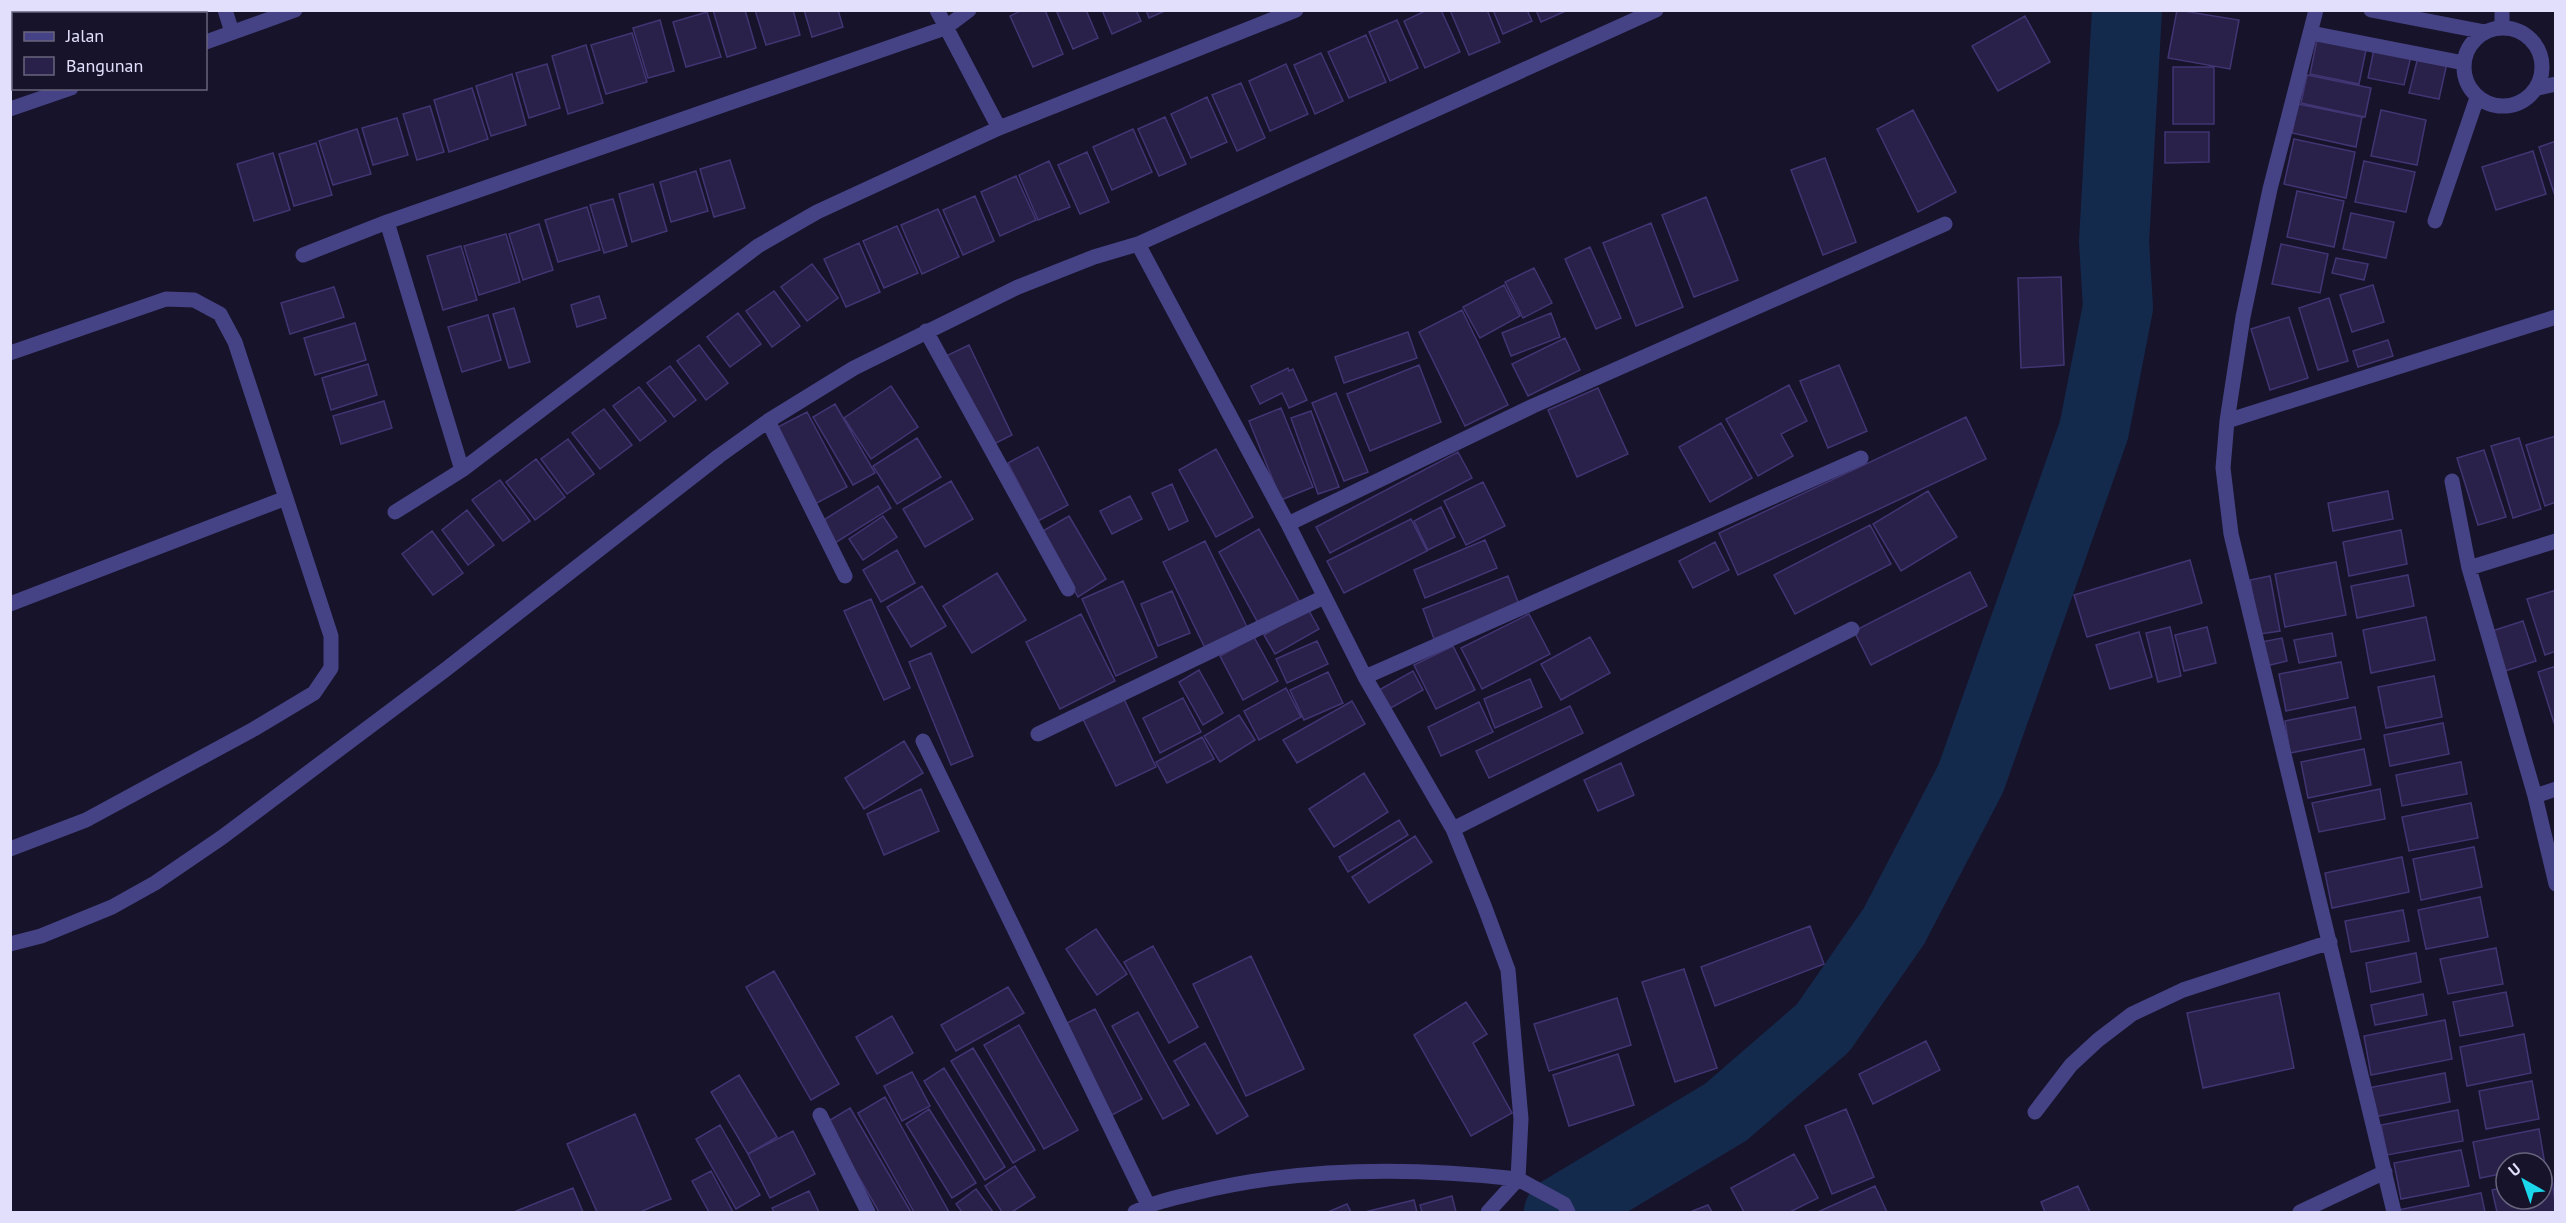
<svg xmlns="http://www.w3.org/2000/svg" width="2566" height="1223" viewBox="0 0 2566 1223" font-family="'PT Sans',sans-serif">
<rect width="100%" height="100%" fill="#17132a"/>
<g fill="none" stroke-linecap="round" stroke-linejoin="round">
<path stroke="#142a4d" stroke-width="70" d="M1559,1212L1726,1112L1823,1028L1894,926L1971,778L2094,430L2118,307L2114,242L2127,10"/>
</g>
<path fill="#292149" stroke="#413573" stroke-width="1.5" d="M713,10H745L756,48L727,57Z
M755,10H793L800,35L766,45Z
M804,10H838L843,27L812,37Z
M1022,10H1045L1063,54L1033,67L1010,16Z
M1056,10H1086L1098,38L1073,49Z
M1102,10H1136L1141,21L1112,34Z
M1146,10H1167L1149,18Z
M1427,10H1441L1460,52L1425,68L1404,21Z
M1450,10H1487L1500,42L1469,55Z
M1493,10H1527L1532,21L1503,34Z
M1536,10H1568L1541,22Z
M2177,10L2239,20L2230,69L2168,58Z
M707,12L721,57L686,67L673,22Z
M2025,16L2050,62L1998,91L1972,46Z
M660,20L674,71L648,78L633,28Z
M1397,20L1418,68L1390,81L1369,32Z
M632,33L647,82L606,94L591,45Z
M1366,35L1386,82L1349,98L1328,52Z
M2318,35L2367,45L2359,84L2310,74Z
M586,45L603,103L568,114L552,56Z
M2374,49L2411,56L2404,85L2368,78Z
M1321,53L1343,101L1315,114L1294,65Z
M2418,57L2447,63L2439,99L2409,93Z
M547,64L560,108L529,118L516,73Z
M1286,64L1308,114L1270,131L1249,81Z
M2173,67H2214V124H2173Z
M512,74L526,125L491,136L476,86Z
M2307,75L2371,88L2365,117L2301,103Z
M1241,83L1265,138L1237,151L1212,95Z
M472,88L488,139L449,152L434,100Z
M1207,97L1227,142L1191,158L1171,114Z
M2298,104L2362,117L2356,147L2292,133Z
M430,106L444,152L417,160L403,114Z
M1913,110L1956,192L1918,212L1877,129Z
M2381,110L2426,120L2417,165L2371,156Z
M1165,117L1186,164L1159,176L1138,129Z
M397,118L408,155L373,165L362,128Z
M357,129L371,174L333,185L319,141Z
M1133,129L1152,172L1112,190L1093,147Z
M2165,132H2209V162L2165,163Z
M2294,139L2355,152L2346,198L2284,184Z
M2556,141V199L2539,147Z
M316,143L332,195L294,206L279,154Z
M2533,151L2546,194L2496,210L2482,167Z
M1087,152L1109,202L1080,214L1058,165Z
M273,153L290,210L254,221L237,164Z
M1825,158L1856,242L1823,255L1791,170Z
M730,160L745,208L714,217L700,169Z
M1049,161L1070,207L1038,220L1019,175Z
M2364,161L2415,172L2406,212L2355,202Z
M696,171L708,211L671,222L660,182Z
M1016,176L1036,220L1000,236L981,192Z
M653,184L667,231L632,242L619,194Z
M2297,191L2344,201L2334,247L2287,237Z
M975,196L994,241L963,255L943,210Z
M1706,197L1738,280L1694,297L1662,215Z
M613,199L627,246L604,253L590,205Z
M587,207L600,250L558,262L545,220Z
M938,209L959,257L922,274L901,225Z
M2351,213L2394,222L2386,258L2343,249Z
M1651,223L1683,307L1636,326L1603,243Z
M539,224L553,270L523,280L509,234Z
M897,226L918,273L884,288L863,241Z
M506,234L520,282L479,295L464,246Z
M859,243L880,292L846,307L824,259Z
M2281,244L2328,254L2320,293L2272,284Z
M461,246L477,300L443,310L427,256Z
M1590,247L1621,318L1596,329L1565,259Z
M2336,258L2368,264L2364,280L2332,273Z
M812,264L838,298L807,321L781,287Z
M1534,268L1552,303L1523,318L1505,282Z
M2061,277L2064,365L2021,368L2018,278Z
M1504,285L1520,316L1480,338L1463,307Z
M2373,285L2384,322L2352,332L2340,295Z
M334,287L344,317L290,334L281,303Z
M774,291L800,326L772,347L746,311Z
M599,296L606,318L577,327L571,305Z
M2329,298L2348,361L2318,370L2299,308Z
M514,308L530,362L509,368L493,314Z
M1462,310L1508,405L1465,426L1419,332Z
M738,313L761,344L730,367L707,337Z
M1551,313L1560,337L1511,356L1502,333Z
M488,315L501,360L462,372L448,327Z
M2289,317L2308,378L2270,390L2251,329Z
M355,323L366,360L315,375L304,338Z
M1408,332L1417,358L1344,383L1335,357Z
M1565,338L1580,370L1528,396L1512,364Z
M2388,340L2393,356L2358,367L2353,351Z
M699,345L728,383L706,400L677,361Z
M969,345L1012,435L990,446L946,356Z
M368,364L377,395L331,410L322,378Z
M1419,365L1441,422L1370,451L1347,394Z
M1839,365L1867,431L1828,448L1800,381Z
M670,366L696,400L674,417L647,383Z
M1288,368L1289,371L1293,369L1307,400L1289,408L1282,393L1260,404L1251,386Z
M1789,385L1807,421L1781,434L1793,456L1758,476L1726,419Z
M891,386L918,427L871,459L844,418Z
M639,387L666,421L640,441L613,406Z
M1598,388L1628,454L1577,477L1548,410Z
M1336,393L1368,472L1344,481L1312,403Z
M384,401L392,428L341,444L333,416Z
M835,404L875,473L853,485L813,417Z
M1281,408L1313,487L1281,500L1249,421Z
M604,409L632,445L600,469L572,433Z
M1311,411L1339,487L1318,494L1291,418Z
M807,412L847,487L813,505L774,429Z
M1966,417L1986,459L1738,575L1719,533Z
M1721,423L1752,478L1710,502L1679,447Z
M2556,436V502L2545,506L2526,445Z
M917,438L941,477L897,504L873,466Z
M2519,438L2541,509L2513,518L2491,446Z
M568,439L594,474L567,494L541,459Z
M1038,447L1068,505L1038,521L1008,463Z
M1216,449L1253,517L1216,537L1179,470Z
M2484,450L2506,517L2478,525L2457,458Z
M1458,452L1472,478L1330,553L1316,527Z
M536,459L565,497L535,520L506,482Z
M500,480L530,521L503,541L472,500Z
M951,481L973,519L925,547L903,509Z
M1483,482L1505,526L1466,545L1444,501Z
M1172,484L1188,521L1169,530L1152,493Z
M878,486L891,508L835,543L822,521Z
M1928,491L1957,537L1901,571L1873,524Z
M2388,491L2393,519L2333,531L2328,503Z
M1130,496L1142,519L1112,534L1100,511Z
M1441,507L1455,537L1428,550L1414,521Z
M467,510L494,545L468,565L442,530Z
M883,516L897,537L863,560L849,539Z
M1069,516L1106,579L1078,597L1041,532Z
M1411,519L1427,551L1344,593L1327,561Z
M1870,525L1891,564L1795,614L1774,575Z
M1259,529L1299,601L1258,623L1219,552Z
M2401,530L2407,564L2349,576L2343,542Z
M432,531L463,573L433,595L402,554Z
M1485,540L1497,568L1425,598L1414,570Z
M1205,541L1247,627L1205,648L1163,562Z
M1715,542L1729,570L1693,588L1679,561Z
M897,550L915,583L881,602L863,570Z
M2190,560L2202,603L2087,637L2074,595Z
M2336,562L2346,615L2285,627L2275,574Z
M1970,572L1987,606L1871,665L1854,631Z
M997,573L1026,620L972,653L943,606Z
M2408,575L2414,606L2357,618L2351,586Z
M1508,576L1520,607L1434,639L1423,609Z
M2270,576L2280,631L2260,634L2250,580Z
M1123,581L1157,657L1116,676L1082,599Z
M922,586L946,626L911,647L887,607Z
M2556,590V651L2545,655L2527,599Z
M1172,591L1190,633L1158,646L1141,604Z
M871,599L910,688L884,700L844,611Z
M1308,609L1319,629L1275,654L1264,635Z
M1081,614L1115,681L1060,709L1026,642Z
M1529,614L1550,654L1482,689L1461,648Z
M2426,617L2435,660L2371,673L2363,630Z
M2523,621L2536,661L2502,672L2489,632Z
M2170,627L2181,676L2158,682L2146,633Z
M2207,627L2216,663L2184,671L2175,635Z
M2139,632L2152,677L2110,689L2096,645Z
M2332,633L2336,656L2299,663L2294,640Z
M1254,637L1278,681L1243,700L1220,656Z
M1590,637L1610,673L1561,700L1541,664Z
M2282,638L2287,661L2266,666L2261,642Z
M1317,641L1328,664L1287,683L1276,659Z
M1453,646L1475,690L1436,709L1414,665Z
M931,653L973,756L951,765L909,662Z
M2341,662L2348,698L2286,711L2279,674Z
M2556,666V729L2538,672Z
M1199,670L1223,713L1203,725L1179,682Z
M1413,671L1423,690L1389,709L1379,690Z
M1328,672L1343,703L1304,720L1290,690Z
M2434,676L2442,717L2386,728L2378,687Z
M1530,679L1542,707L1495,728L1484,699Z
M1286,688L1301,717L1259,740L1244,711Z
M1183,698L1201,732L1160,753L1143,718Z
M1124,699L1156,767L1116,786L1083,719Z
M1352,701L1365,724L1297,763L1283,740Z
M1479,702L1493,732L1441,756L1428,727Z
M1570,706L1583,733L1489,778L1476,751Z
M2355,707L2361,739L2290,753L2285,721Z
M1239,715L1255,740L1220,762L1204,736Z
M2443,723L2449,754L2390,766L2384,735Z
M1202,737L1214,759L1167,783L1156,762Z
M904,741L923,773L864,809L845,778Z
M2364,749L2371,785L2308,798L2301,762Z
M2461,762L2467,794L2402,806L2396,775Z
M1621,763L1634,795L1598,811L1584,780Z
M1364,773L1388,812L1334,847L1309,809Z
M921,789L939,831L884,855L867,814Z
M2380,789L2385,819L2319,832L2312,803Z
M2471,803L2478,838L2409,851L2402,817Z
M1399,820L1408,835L1348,872L1339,857Z
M1415,836L1432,862L1369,903L1352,877Z
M2474,847L2482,887L2421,900L2413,859Z
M2402,857L2409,892L2332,908L2325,873Z
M2480,897L2488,937L2426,949L2418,910Z
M2403,910L2409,941L2351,952L2345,921Z
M1810,926L1824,964L1715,1006L1701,967Z
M1096,929L1127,974L1097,995L1066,949Z
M1153,946L1198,1027L1169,1043L1124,962Z
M2496,948L2503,984L2448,994L2440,959Z
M2416,953L2421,982L2371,992L2366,963Z
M1251,956L1304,1069L1246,1096L1193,984Z
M1684,969L1717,1068L1675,1082L1642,982Z
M774,971L839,1084L811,1100L746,987Z
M1008,987L1024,1013L956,1051L941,1025Z
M2506,992L2513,1026L2460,1036L2453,1002Z
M2279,993L2294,1068L2203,1088L2187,1013Z
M2423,994L2427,1015L2375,1025L2371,1005Z
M1617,998L1631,1045L1549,1071L1534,1024Z
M1466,1002L1487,1034L1473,1043L1512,1113L1471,1136L1414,1035Z
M1095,1009L1142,1099L1112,1115L1065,1024Z
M1138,1012L1189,1105L1163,1119L1112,1026Z
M892,1016L913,1053L877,1074L856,1037Z
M2445,1020L2452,1059L2371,1075L2364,1036Z
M1019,1025L1078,1130L1044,1149L984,1045Z
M2524,1034L2531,1073L2467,1086L2460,1047Z
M1926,1041L1940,1070L1873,1104L1859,1074Z
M1205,1043L1248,1116L1217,1134L1174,1061Z
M973,1048L1035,1150L1013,1163L951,1061Z
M1618,1054L1634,1105L1569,1126L1553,1075Z
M944,1068L1005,1167L985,1180L924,1081Z
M912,1072L930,1106L902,1121L884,1086Z
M2445,1073L2450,1102L2374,1117L2368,1088Z
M739,1075L777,1137L748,1154L711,1092Z
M2532,1081L2539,1119L2486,1129L2479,1091Z
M885,1097L949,1212H914L858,1113Z
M850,1108L911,1212H879L827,1122Z
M929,1109L976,1183L952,1198L906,1124Z
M1846,1109L1874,1177L1832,1194L1805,1126Z
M2458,1110L2463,1141L2387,1155L2381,1125Z
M635,1114L671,1199L640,1212H597L567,1144Z
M720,1125L760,1195L736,1209L696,1139Z
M2539,1129L2545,1165L2542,1166V1163H2506V1173L2480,1178L2473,1142Z
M793,1131L815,1174L770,1198L748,1154Z
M2461,1150L2469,1186L2401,1199L2394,1163Z
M1794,1154L1818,1198L1790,1212H1744L1731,1188Z
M1015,1166L1035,1197L1012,1212H1002L985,1186Z
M711,1171L733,1212H709L692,1181Z
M2552,1178L2556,1212H2497L2492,1190L2506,1187V1199H2542V1180Z
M1875,1186L1887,1212H1818Z
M2078,1186L2090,1212H2045L2041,1202Z
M573,1188L583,1212H514Z
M976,1189L993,1212H962L956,1204Z
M809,1191L819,1212H774L772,1208Z
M2481,1193L2485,1212H2398V1210Z
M1452,1196L1456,1212H1422L1420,1205Z
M1414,1200L1417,1212H1365Z
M1347,1204L1351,1212H1328Z
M1708,1205L1712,1212H1690Z"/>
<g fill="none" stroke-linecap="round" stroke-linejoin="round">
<path stroke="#454385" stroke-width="15" d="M225,10L232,32
M937,10L999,128
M2316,10L2270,189L2243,317L2227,421L2223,468L2231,534L2394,1212
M2371,10L2485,32
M2502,10V28
M134,14L143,10
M2464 67a39 39 0 1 1 78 0a39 39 0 1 1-78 0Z
M2311,33L2464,63
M206,42L295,10
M10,57L14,56
M2538,88L2556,84
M10,109L71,88
M2435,221L2477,98
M387,222L462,470
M1138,244L1656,10
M303,255L387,222L945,28L969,10
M926,331L1068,589
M10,353L166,299L194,300L220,314L235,342L331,636V668L314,693L254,729L86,820L10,849
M768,421L845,576
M2227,421L2556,317
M2452,481L2469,568L2535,796L2556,884
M395,512L462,470L758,246L817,212L999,128L1296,10
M1288,524L1533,406L1945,224
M2469,568L2556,541
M10,604L286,498
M1365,677L1861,458
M1038,734L1324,597
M923,741L1148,1205
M2535,796L2556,789
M1453,829L1852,629
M10,944L41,936L112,907L155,883L221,838L445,670L719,456L768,421L854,368L1018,287L1094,257L1138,244L1288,524L1365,677L1453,829L1485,908L1508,970L1521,1119L1518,1179L1564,1204L1568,1212
M2035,1112L2071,1065L2098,1040L2132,1014L2183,990L2330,942
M820,1115L868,1212
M1135,1212C1154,1202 1174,1198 1195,1193C1299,1167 1412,1167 1518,1179
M1488,1212L1518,1179
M2300,1212L2385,1172"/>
</g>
<rect width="2566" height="1223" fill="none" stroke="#e2dffc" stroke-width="24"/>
<rect x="12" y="12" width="195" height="78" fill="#17132a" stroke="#68657e" stroke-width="1.5"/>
<rect x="24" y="32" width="30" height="9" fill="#454385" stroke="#68657e" stroke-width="1.5"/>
<text x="66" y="42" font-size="18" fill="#e2dffc">Jalan</text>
<rect x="24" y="57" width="30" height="18" fill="#292149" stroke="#68657e" stroke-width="1.5"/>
<text x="66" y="72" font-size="18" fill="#e2dffc">Bangunan</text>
<g transform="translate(2524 1181) rotate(320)"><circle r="28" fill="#17132a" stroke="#68657e" stroke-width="1.5"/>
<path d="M0-4.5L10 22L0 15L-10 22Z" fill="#1bd7ec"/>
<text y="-9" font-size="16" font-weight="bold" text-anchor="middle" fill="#e2dffc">U</text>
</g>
</svg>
